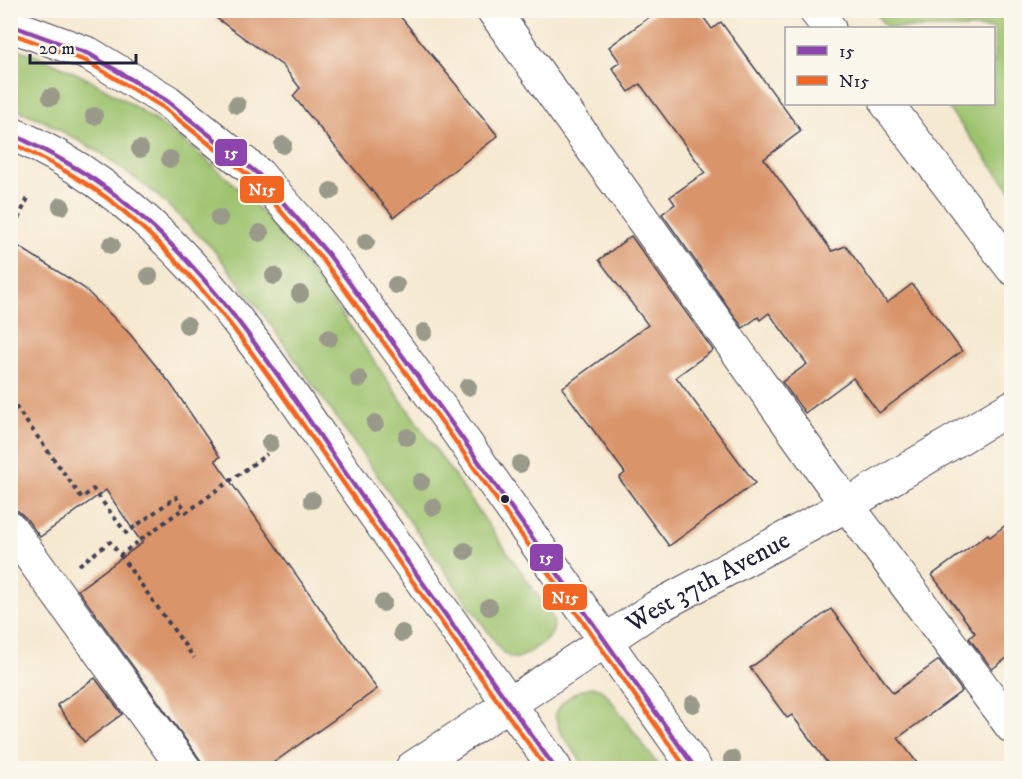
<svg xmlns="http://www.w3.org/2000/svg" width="1022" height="779" viewBox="0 0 1022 779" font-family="'IM FELL DW Pica',serif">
<rect width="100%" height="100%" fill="#fbf7ec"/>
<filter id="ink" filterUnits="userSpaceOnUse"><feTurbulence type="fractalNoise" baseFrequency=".0167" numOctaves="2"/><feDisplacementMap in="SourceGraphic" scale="12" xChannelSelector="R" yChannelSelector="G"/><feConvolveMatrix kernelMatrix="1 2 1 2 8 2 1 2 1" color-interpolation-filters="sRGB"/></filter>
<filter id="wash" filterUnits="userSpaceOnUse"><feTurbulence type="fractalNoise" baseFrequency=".008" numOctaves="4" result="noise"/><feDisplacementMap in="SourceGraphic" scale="24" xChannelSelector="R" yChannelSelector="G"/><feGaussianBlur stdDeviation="1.35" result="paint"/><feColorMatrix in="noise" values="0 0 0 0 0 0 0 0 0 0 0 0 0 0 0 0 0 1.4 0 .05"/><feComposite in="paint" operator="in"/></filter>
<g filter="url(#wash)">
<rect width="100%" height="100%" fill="#f6e9d2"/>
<path fill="#9ec36e" stroke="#607254" stroke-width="1.5" d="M874,11H1011V191L945,104H994V28H887Z
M11,47C101,75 190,139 256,206C308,260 353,332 397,394C448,467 499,540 550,613C561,633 546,641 531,651C525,655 520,659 513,658C508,658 504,653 501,650L260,310L213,249L156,194L99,152L40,119L11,107Z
M591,687L599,688L608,696L660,768H586L560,732L555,715C561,701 576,690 591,687Z"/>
<g id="blocks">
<path fill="#d9946b" d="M205,10H395L498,136L394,217L293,96L300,88L283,66Z
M659,10H698L712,29L721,22L801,131L764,159L832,251L846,246L887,303L912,284L962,351L879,413L853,378L805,413L782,382L807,364L769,313L760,320L758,317L743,328L662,214L675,204L670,197L705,172L640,84L629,92L612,68L620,62L609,47Z
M631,236L713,350L676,377L755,483L669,546L619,478L625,473L562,388L648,325L599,260Z
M10,241L84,288L129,333L170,383L220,457L215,460L377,689L266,768H206L78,590L142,543L106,490L40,537L25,517L18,511L10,510Z
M1011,521V655L992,669L969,638L975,633L932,575L988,534L990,537Z
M831,609L893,693L939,660L962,691L898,738L921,768H831L792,715L787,718L750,668Z
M95,678L122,714L84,742L57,705Z"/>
</g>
</g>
<g filter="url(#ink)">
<use href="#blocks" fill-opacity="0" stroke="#424052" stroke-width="1.5"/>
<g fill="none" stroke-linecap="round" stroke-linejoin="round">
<defs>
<g id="minor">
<path d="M493,10L847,505L1012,727"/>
<path d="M815,10L829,28"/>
<path d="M887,104L1012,268"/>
<path d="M10,528L184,768"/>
<path id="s1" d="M412,768L655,608L847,505L1012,407"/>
</g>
<path id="major" d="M10,25L89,54L167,101L258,174L329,255L445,414L695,768
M10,133C172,200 262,354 358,491C424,584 489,676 555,768"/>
</defs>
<use href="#minor" stroke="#424052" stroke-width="35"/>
<use href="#major" stroke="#424052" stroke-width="35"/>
<path stroke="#424052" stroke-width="4" stroke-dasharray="4.5 4.5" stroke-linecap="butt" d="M10,235L29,196
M10,399L82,498L93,489L126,533L176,497L187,512L267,454
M120,555L194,658
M79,565L110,542L120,555L184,508"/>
<use href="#minor" stroke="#fff" stroke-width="33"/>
<use href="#major" stroke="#fff" stroke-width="33"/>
<defs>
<path id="bus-1" d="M10,25L89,54L167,101L258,174L329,255L445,414L695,768
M10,133C48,152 86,171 119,198C219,276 286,389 358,491C423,584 489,676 555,768"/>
<path id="bus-2" d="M10,33L86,61L163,107L253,179L323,260L439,418L686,768
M10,142C47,160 83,179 115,204C213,284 280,393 352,495C416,587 481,678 546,768"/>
</defs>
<use href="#bus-1" stroke="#fbf7ec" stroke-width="9"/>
<use href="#bus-2" stroke="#fbf7ec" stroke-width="9"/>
<use href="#bus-1" stroke="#8e44ad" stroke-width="4.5"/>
<use href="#bus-2" stroke="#f26522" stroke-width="4.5"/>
</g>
<g fill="#999a89">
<circle cx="51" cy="97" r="9"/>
<circle cx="237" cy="105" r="9"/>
<circle cx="94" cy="116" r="9"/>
<circle cx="283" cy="145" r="9"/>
<circle cx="140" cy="149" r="9"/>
<circle cx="170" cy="159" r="9"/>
<circle cx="331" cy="191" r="9"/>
<circle cx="61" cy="206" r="9"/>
<circle cx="219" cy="218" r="9"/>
<circle cx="260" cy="233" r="9"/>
<circle cx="366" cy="242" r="9"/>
<circle cx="111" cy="245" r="9"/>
<circle cx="149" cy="276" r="9"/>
<circle cx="274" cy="276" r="9"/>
<circle cx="396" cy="285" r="9"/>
<circle cx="300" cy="294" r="9"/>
<circle cx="187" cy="325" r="9"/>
<circle cx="424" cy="332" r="9"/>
<circle cx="329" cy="338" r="9"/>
<circle cx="359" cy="379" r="9"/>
<circle cx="468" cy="387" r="9"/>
<circle cx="375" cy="423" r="9"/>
<circle cx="407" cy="437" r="9"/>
<circle cx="270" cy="443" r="9"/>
<circle cx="520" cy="464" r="9"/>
<circle cx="421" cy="482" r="9"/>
<circle cx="312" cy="500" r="9"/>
<circle cx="433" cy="507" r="9"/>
<circle cx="465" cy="551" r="9"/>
<circle cx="383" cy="603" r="9"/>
<circle cx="489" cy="607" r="9"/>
<circle cx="402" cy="633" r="9"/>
<circle cx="693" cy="704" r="9"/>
<circle cx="732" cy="759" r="9"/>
</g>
</g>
<circle fill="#22223b" stroke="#fbf7ec" stroke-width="2" cx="505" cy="499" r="5"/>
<g text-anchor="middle" stroke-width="4.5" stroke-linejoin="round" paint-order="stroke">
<g font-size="26" fill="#22223b" stroke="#fbf7ec">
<text dy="9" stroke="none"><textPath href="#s1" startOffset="350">West 37th Avenue</textPath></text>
</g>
</g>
<g stroke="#fbf7ec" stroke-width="2">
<rect x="214" y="138" width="34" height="29" rx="6" fill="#8e44ad"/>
<rect x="239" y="175" width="46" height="29" rx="6" fill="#f26522"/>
<rect x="529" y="543" width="35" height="29" rx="6" fill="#8e44ad"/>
<rect x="542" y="583" width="46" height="28" rx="6" fill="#f26522"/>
</g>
<g font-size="16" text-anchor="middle" font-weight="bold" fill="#fff">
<text x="231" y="158">15</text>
<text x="262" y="195">N15</text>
<text x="546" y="563">15</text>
<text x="565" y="603">N15</text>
</g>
<rect width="1022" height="779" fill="none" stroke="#fbf7ec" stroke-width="36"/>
<rect x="785" y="27" width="210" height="78" fill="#fbf7ec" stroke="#a4a2a5" stroke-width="1.5"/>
<rect x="797" y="46" width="30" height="9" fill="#8e44ad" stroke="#a4a2a5" stroke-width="1.5"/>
<text x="839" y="57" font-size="18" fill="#22223b">15</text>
<rect x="797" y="76" width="30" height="9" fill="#f26522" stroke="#a4a2a5" stroke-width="1.5"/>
<text x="839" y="87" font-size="18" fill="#22223b">N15</text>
<path d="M30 54v9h106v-9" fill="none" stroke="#22223b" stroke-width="3"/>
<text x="39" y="54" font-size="18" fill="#22223b" stroke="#fbf7ec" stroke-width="4.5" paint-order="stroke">20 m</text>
</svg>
